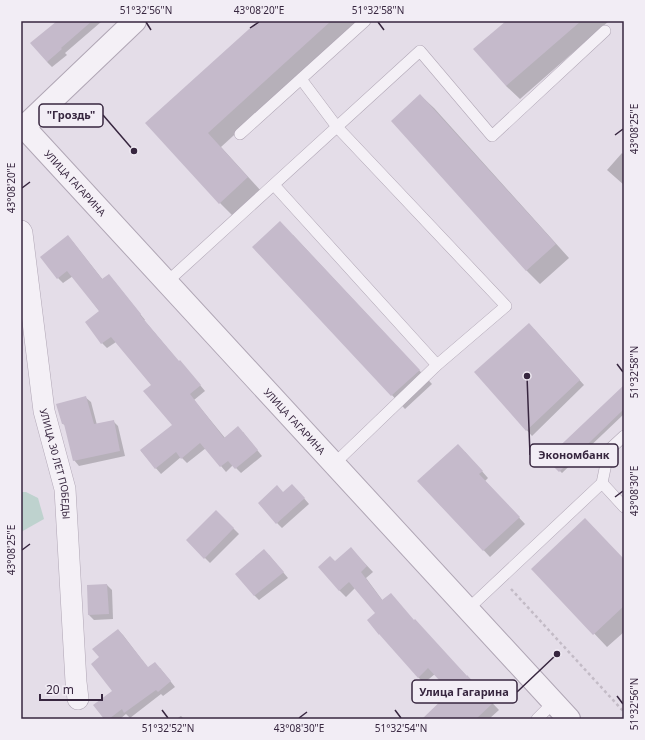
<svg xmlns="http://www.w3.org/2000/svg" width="645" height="740" viewBox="0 0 645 740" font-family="'Noto Sans',sans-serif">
<rect width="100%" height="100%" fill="#e4dde8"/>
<path fill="#bed2ce" d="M21,492H26L38,498L44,519L21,532Z"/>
<path fill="#0003" d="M57,21H100L101,22L65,53L67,55L52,67L47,62Z
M259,21H359L221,147L261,191L233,216L220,203L147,123Z
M507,21H609L520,99L506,86Z
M420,95L434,108L569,258L540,284L527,271L392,121Z
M622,153L624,155V185L607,170Z
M293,235L432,384L405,409L253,247Z
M68,237L73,242L103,280L114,281L145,320H144L179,362L185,367L205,391L194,400L225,438L243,432L262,456L241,473L233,465L226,472L206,448L187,463L181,457L161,474L141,451L173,425L152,385L116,342L107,348L102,343L86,322L100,312L73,276L63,283L58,278Z
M534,329L584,385L532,436L476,373Z
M624,387V414L562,473L548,459Z
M85,397L91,402L97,425L113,421L118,426L125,456L79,466L74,460L66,426L63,424Z
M465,452L488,478L485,481L525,524L490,557L419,481Z
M297,490L309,504L282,528L277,523L283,493Z
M216,511L239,534L210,563L187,540Z
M269,555L288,578L259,600L254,595Z
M357,555L373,572L366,578L383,601L414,621L499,710L489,719H426L451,692L435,674L424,683L418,677L377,613L355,588L346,597L339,590L335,563Z
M624,560V632L607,647L533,569Z
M107,585L112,590L113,619L94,620L89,615L88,586Z
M118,630L123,635L148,668H160L175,687L163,696L161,694L130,718L126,714L120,719H105L113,692L101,658Z
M181,716L184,719H176Z"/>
<path fill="#c5bacb" d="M57,21H92L61,48L62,49L47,62L30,43Z
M258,21H331L208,133L248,177L219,204L145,123Z
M506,21H581L506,86L473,49Z
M420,94L556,244L526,271L391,121Z
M280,221L420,370L391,396L252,247Z
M68,235L102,279L109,274L141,314L140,315L179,361L180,360L201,385L190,394L224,438L238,426L258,450L235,469L228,461L220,467L200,443L181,459L176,452L155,469L140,450L172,425L143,391L151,385L111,337L101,344L85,322L99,311L67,271L57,279L40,257Z
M529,323L580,380L526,431L474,372Z
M624,385V409L559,472L546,459Z
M86,396L94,424L114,420L120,451L73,461L64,424H62L56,404Z
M458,444L483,471L479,474L520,517L483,551L417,481Z
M292,484L305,498L276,524L258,503L277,485L283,492Z
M216,510L234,528L204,559L186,540Z
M585,518L624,559V606L593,635L531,569Z
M351,547L367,566L361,572L382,600L391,593L414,620L415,619L467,676V675L493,703L476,719H422L450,692L428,668L418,678L379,634V635L367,620L375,613L349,582L339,591L318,567L330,556L335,561Z
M264,549L284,572L254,596L235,574Z
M107,584L109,614L88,615L87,585Z
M118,629L148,667L155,662L171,681L158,692L156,690L124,713L122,709L109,719H104L93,705L112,691L91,664L99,657L92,649Z"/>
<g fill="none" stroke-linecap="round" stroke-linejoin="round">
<defs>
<path id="service" d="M301,79L337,127L506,306L437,365L334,464
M240,134L365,21
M274,185L437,365
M167,282L420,51L492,136L605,31
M602,483L624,507
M468,609L602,483L608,454L611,448L624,436
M537,719L554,702"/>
<g id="minor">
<path id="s1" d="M21,231L22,233L44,411L65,489L76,682L78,699"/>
</g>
<g id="tertiary">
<path id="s2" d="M21,124L569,719"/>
<path d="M24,127L135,21"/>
</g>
</defs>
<use href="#service" stroke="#b0a6b5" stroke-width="12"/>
<use href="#minor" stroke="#b0a6b5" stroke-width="22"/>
<use href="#tertiary" stroke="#b0a6b5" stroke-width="24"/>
<path stroke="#c3bbc6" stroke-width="2.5" stroke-dasharray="3 3" stroke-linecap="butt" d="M511,589L624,712"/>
<use href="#service" stroke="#f4f0f6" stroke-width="11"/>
<use href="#minor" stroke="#f4f0f6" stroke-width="21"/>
<use href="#tertiary" stroke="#f4f0f6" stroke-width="22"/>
</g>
<path fill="none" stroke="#37263f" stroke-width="1.5" d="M146,22L151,30M378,22L384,30M250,28L259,22M615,135L623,129M22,188L30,182M617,364L623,372M615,497L623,491M22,550L30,544M617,696L623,704M162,710L168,718M395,710L401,718M299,718L307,712"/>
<g text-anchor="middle" stroke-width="3" stroke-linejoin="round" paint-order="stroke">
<g font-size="10" fill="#37263f" stroke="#f2edf5">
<text dy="4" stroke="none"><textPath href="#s2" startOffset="80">УЛИЦА ГАГАРИНА</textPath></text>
<text dy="4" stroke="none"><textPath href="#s2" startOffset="404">УЛИЦА ГАГАРИНА</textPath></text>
<text dy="4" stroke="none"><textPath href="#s1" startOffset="236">УЛИЦА 30 ЛЕТ ПОБЕДЫ</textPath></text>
</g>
</g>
<path fill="none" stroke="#37263f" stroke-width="1.5" d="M134 151L103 115M527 376L530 455M557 654L517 692"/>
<g fill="#37263f" stroke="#f2edf5" stroke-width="1.5">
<circle cx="134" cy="151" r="4"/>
<circle cx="527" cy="376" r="4"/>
<circle cx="557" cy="654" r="4"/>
</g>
<g fill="#f2edf5" stroke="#37263f" stroke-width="1.5">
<rect x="39" y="104" width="64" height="23" rx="4"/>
<rect x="530" y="444" width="88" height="23" rx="4"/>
<rect x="412" y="680" width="105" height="23" rx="4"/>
</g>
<g font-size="11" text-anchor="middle" font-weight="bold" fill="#37263f">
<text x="71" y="119">"Гроздь"</text>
<text x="574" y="459">Экономбанк</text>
<text x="464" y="696">Улица Гагарина</text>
</g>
<rect width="645" height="740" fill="none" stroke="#f2edf5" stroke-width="44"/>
<path d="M40 694v6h62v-6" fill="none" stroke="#37263f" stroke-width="2"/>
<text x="46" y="694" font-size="12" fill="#37263f" stroke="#f2edf5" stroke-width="3" paint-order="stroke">20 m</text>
<rect x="22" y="22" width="601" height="696" fill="none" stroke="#37263f" stroke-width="1.5"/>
<g font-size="10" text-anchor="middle" fill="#37263f">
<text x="146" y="14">51°32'56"N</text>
<text x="259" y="14">43°08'20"E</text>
<text x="378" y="14">51°32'58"N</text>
<text transform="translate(634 129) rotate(-90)" y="4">43°08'25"E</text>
<text transform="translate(11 188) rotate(-90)" y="4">43°08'20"E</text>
<text transform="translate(634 372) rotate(-90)" y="4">51°32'58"N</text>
<text transform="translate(634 491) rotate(-90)" y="4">43°08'30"E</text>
<text transform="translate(11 550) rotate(-90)" y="4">43°08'25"E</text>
<text transform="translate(634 704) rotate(-90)" y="4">51°32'56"N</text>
<text x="168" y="732">51°32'52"N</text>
<text x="299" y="732">43°08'30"E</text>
<text x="401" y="732">51°32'54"N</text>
</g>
</svg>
